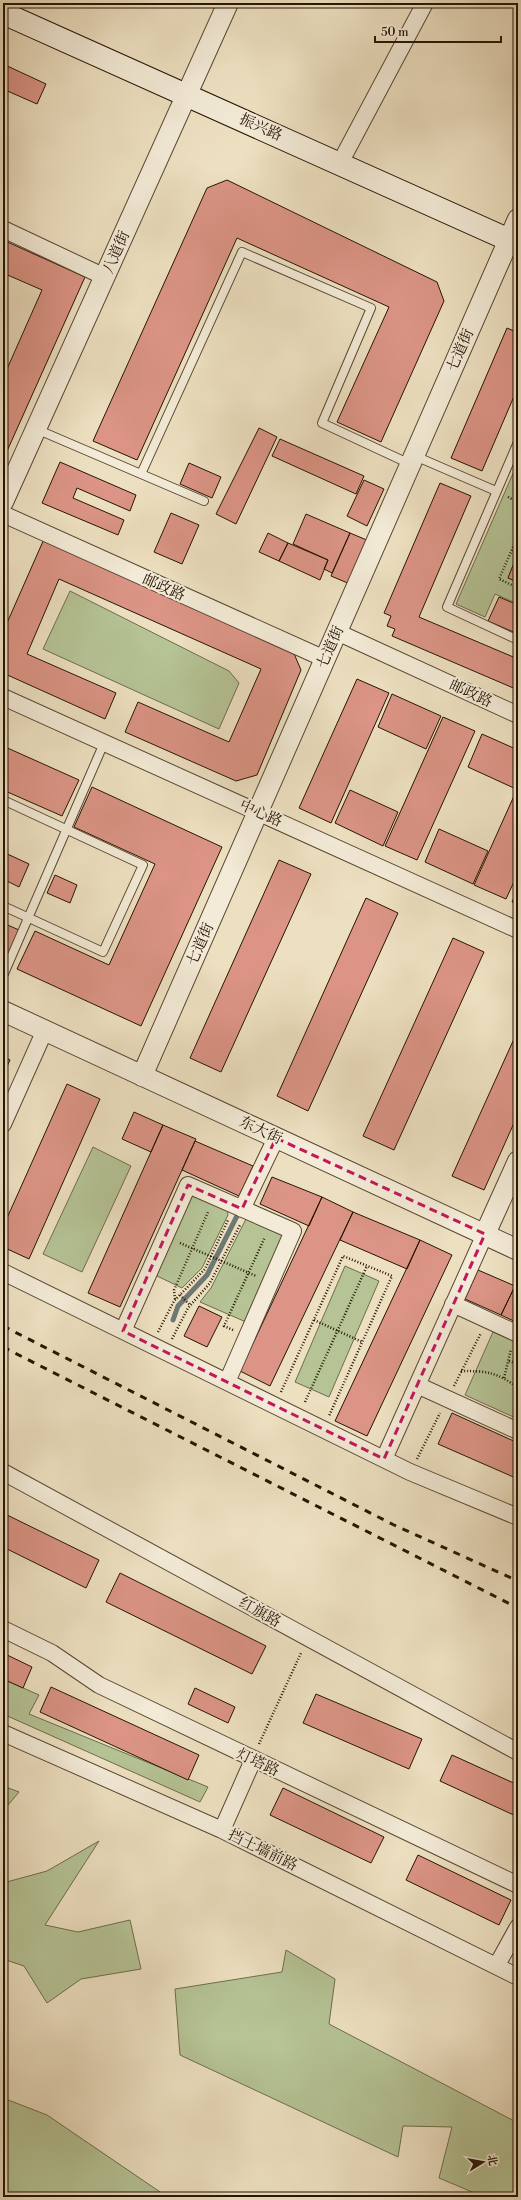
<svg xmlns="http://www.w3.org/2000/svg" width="521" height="2200" viewBox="0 0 521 2200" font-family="'Libre Bodoni','Noto Serif SC',serif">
<rect width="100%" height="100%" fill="#ede0c1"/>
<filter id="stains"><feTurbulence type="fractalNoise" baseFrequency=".005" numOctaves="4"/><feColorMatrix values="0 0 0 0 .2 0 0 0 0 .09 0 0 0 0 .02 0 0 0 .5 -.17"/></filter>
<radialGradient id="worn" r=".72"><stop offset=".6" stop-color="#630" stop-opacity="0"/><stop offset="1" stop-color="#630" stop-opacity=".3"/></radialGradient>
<path fill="#b5c395" stroke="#6e6c4c" d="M518,462V553L508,578L518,582V604L495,594L485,617L456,604Z
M70,591L229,671L239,683L219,729L43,649Z
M93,1147L131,1166L82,1272L43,1254Z
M191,1194L227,1209L228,1215L202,1268L182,1288L155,1275Z
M246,1219L285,1235L246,1322L200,1302L211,1288Z
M345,1266L379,1281L329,1397L295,1382Z
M493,1332L518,1343V1419L465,1395Z
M3,1679L39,1695L29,1714L208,1787L200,1802L3,1714Z
M3,1786L19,1792L3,1811Z
M99,1841L45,1925L78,1932L130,1920L141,1969L81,1979L47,2003L24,1966L3,1959V1883L47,1871Z
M286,1950L335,1979L329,2024L518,2123V2197H484L439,2178L452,2127L403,2126L398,2157L180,2055L175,1989L282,1972Z
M3,2098L47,2115L166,2196L3,2197Z"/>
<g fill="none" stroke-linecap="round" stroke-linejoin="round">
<path stroke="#6f7874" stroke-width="5" d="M173,1320L178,1306L207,1275L237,1216"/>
</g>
<path fill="#db9485" stroke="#261403" d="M3,64L46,84L37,104L3,89Z
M227,180L437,282L444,301L381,442L337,422L389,307L237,238L137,460L93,441L207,188Z
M3,240L85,277L3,460V378L42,290L3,273Z
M518,321V387L482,471L451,458L507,328L514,331Z
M259,428L277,437L236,524L216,514Z
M280,439L364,476L356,494L272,456Z
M60,462L136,495L130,511L77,488L73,498L124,520L118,535L42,503Z
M189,463L221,477L212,498L180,484Z
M364,480L384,489L367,526L347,516Z
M440,483L471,496L419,617L518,659V690L392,636L395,629L387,626L391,616L384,613Z
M171,513L199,525L182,564L154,552Z
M306,514L350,533L332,573L324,569L328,560L293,544Z
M268,533L288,543L279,561L259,552Z
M350,533L369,541L350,584L331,576Z
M44,539L292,649L301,670L257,775L236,781L125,732L138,702L229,742L261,669L59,579L27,654L116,693L105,719L3,673V632Z
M288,543L328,560L320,580L279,561Z
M518,553V582L508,578Z
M499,597L518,605V634L488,621Z
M357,679L389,693L331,823L299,808Z
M392,694L441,716L426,749L378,727Z
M443,717L475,731L417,860L385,846Z
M482,734L518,750V784L516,789L468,767Z
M3,746L79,780L62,816L3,790Z
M92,787L222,847L141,1026L17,969L35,931L109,965L155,864L74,827Z
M518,787V873L506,899L474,885Z
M350,790L398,812L383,846L335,823Z
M439,829L488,851L473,884L425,862Z
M3,852L29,864L19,887L3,879Z
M279,860L311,874L221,1072L190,1058Z
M55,875L77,885L70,903L47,893Z
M518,889V904L512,902Z
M366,898L398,913L308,1111L277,1096Z
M3,923L19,930L4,964H3Z
M453,938L484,952L394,1150L363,1136Z
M518,1030V1114L484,1190L452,1176Z
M3,1056L10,1060L3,1075Z
M67,1084L100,1099L29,1259L3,1247V1227Z
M134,1112L163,1125L151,1152L122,1139Z
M163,1125L196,1139L120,1307L88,1293Z
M195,1141L253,1166L239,1196L182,1170Z
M272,1177L322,1197L309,1226L260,1204Z
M322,1197L353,1212L270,1386L240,1371Z
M353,1212L420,1240L407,1269L340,1240Z
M420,1240L452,1255L367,1436L335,1421Z
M478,1270L515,1286L501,1315L465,1299Z
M516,1284L518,1285V1323L501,1315Z
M199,1306L222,1317L207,1347L184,1336Z
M452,1413L518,1443V1479L438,1444Z
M3,1513L99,1560L86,1588L3,1547Z
M120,1573L266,1646L252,1674L106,1602Z
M3,1653L32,1667L23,1688L3,1679Z
M51,1687L199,1755L188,1780L40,1712Z
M195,1688L235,1707L228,1723L188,1704Z
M316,1694L422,1739L409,1769L303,1723Z
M452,1755L518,1785V1817L440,1781Z
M283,1788L384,1837L371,1863L270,1815Z
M418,1855L511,1900L499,1925L406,1880Z"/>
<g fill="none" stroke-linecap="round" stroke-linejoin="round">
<defs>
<path id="service" d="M36,429L204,501
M518,442L447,607L518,640
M415,456L496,491
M141,474L242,252L371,308L322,423L410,464
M3,800L143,865L103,952L3,906
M3,976L104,743"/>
<path id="minor" d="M340,163L425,3
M3,229L105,277
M3,514L325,659
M337,632L518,715
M3,697L518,930
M3,1124L45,1030
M242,1209L276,1138
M3,1272L410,1472L518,1517
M453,1304L518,1334
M123,1331L188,1185L293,1231L227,1382
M417,1385L518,1431
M384,1459L485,1234
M3,1472L518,1752
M3,1629L52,1653L99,1685L518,1885
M3,1733L222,1830L518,1977
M222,1830L253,1760
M497,1965L518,1927"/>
<path id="tertiary" d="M3,502L228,3
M3,1011L518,1250
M142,1076L518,219
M485,1234L518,1161"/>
<path id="secondary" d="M3,13L518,244"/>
</defs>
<use href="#service" stroke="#584732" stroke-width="10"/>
<use href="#minor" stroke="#584732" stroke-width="18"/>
<use href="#tertiary" stroke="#584732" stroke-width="22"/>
<use href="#secondary" stroke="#261403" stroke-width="24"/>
<path stroke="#261403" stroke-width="2.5" stroke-dasharray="1 2" stroke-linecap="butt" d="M508,497L518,502
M518,536L499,579L518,588
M180,1243L256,1276
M180,1295L190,1305
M175,1299L174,1290L208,1212
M314,1320L362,1342
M233,1330L224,1326L265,1237
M158,1332L174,1301L205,1269L228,1220
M172,1339L188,1308L210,1283L240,1225
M509,1361L518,1364
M461,1371C487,1371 497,1372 518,1388
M504,1378L511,1349
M454,1386L481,1333
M281,1392L343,1256L392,1276L329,1416
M305,1402L367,1266
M514,1413L518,1406
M417,1459L440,1413
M259,1744L301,1653"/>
<use href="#service" stroke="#f3ebd7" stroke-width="8"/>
<use href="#minor" stroke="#f3ebd7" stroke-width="16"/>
<use href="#tertiary" stroke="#f3ebd7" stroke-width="20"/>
<use href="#secondary" stroke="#f3ebd7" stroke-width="22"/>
<path stroke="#261403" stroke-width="3" stroke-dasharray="7 7" stroke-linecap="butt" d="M3,1326L394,1525L518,1581
M3,1347L518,1608"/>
</g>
<path fill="none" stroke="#c2185b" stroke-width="3" stroke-dasharray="8 5" stroke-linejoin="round" d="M276,1138L485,1234L384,1459L123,1331L188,1185L242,1209Z"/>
<g text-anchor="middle" stroke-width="4" stroke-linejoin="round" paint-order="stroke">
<g font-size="15" fill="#261403" stroke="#f3ebd7">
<text transform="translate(261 127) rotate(24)" y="5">振兴路</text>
<text transform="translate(116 252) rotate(-66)" y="5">八道街</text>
<text transform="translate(460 350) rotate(-66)" y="5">七道街</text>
<text transform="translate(164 587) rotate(24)" y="5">邮政路</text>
<text transform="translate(330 647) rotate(-66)" y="5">七道街</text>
<text transform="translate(471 693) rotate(25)" y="5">邮政路</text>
<text transform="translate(261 813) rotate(24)" y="5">中心路</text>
<text transform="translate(200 944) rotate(-66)" y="5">七道街</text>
<text transform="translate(261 1130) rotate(25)" y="5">东大街</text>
<text transform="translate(260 1612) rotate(29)" y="5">红旗路</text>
<text transform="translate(258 1762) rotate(25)" y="5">灯塔路</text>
<text transform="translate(263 1850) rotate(26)" y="5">挡土墙前路</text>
</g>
</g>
<rect width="521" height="2200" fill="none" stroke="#ede0c1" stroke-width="16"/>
<rect x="4" y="4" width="513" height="2192" fill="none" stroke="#261403" stroke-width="2"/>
<rect x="8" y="8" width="505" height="2184" fill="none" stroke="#261403"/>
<g transform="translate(483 2162) rotate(79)" stroke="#f3ebd7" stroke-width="3" paint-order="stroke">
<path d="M0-3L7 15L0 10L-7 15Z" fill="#261403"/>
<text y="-6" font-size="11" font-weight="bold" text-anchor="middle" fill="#261403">北</text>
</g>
<path d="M375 36v6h126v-6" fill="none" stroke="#261403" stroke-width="2"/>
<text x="381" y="36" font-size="12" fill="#261403" stroke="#f3ebd7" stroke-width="3" paint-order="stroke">50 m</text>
<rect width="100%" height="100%" filter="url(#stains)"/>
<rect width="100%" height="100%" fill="url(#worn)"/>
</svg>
